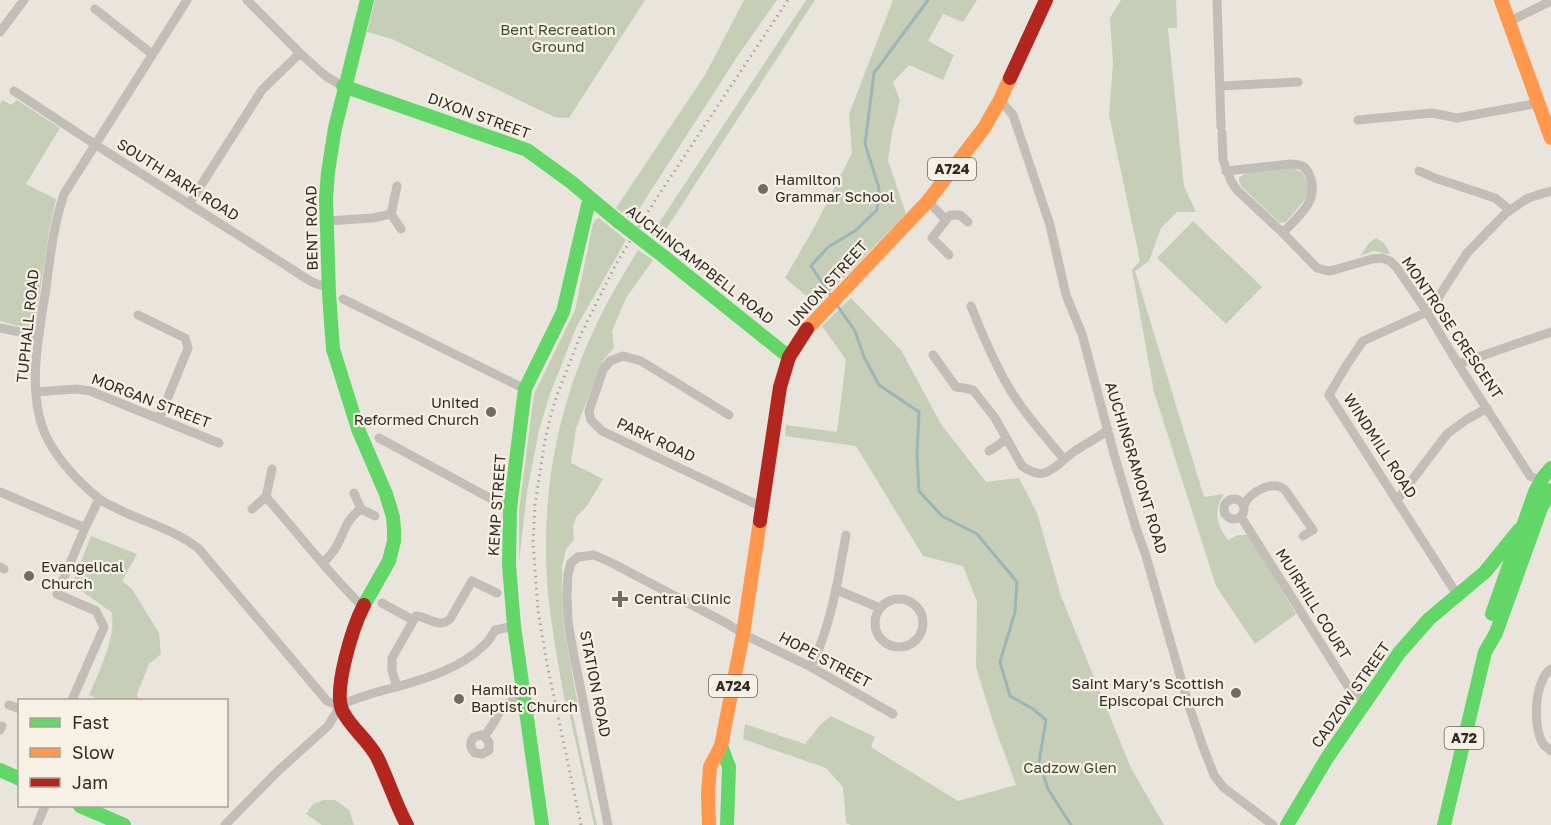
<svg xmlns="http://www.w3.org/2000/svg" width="1551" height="825" viewBox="0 0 1551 825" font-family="'Golos Text',sans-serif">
<rect width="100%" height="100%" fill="#e9e5dd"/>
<path fill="#c7ceb8" d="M375,0H645L569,118L554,117L392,39L367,32Z
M744,0H777L737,57L632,220L616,208L705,75Z
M806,0H815L659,240L651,235Z
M893,0H977L963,22L943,14L928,41L954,55L943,80L909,65L893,82L900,101L892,133L888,160L906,214L817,305L785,278L816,224L852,153L849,114Z
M1121,0H1176L1177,28H1168L1184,186L1196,212H1177L1161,228L1149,261L1135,271L1204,497L1224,494C1213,511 1216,524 1228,540L1238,535H1249L1296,614L1255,644L1216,586L1154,392L1132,270L1140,261L1109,115L1113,63L1110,18Z
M2,100L11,105L17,100L60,128L26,184L56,199L49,232L34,330L0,321V104Z
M1293,168L1303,173L1309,187L1307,197L1286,222L1280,223L1242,187L1239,181V178L1245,173Z
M599,218L626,240L576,328L550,394L539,430L527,492L519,562V510L534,394L575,310L593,224L595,220Z
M1193,221L1262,287L1226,324L1157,258Z
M1376,238L1384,243L1390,253L1389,254L1373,251L1360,256L1369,243Z
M638,250L653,260L626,298L612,331L614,348L604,359L576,428L571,463L603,479L587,506L576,517L573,527L574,540L566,549L562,567L563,623L578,705L572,711L597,825H594L569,712L565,703C558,662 550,622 547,581C541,490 559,399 600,317C611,294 625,272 638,250Z
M851,298L901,350L941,424L986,482L1019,478L1037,513L1061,596L1131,768L1164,825H851L846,823L843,787L826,768L743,739L745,724L805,744L821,724L831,716L875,737L871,747L958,801L1016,785L994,725L976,667L977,602L963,566L923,556L856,446L785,436L786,425L837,432L846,360L822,326Z
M91,536L137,554L122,581L132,589L159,633L161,654L149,664L137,694L138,700H101L89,695C98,675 118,633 111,612L72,584Z
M323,800H335L349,810L354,825H322L306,814L313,804Z"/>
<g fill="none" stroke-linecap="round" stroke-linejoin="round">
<path stroke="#9bb5b8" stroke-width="3" d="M830,295L811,266L828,247L855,231L877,210L879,188L865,144L874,73L928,0
M837,305L855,331L864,357L879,385L919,412L917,455L919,491L942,516L977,534L1017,582L1015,612L1000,662L1010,696L1033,709L1046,720L1039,762L1048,789L1071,825"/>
<path stroke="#c2bdb7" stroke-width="9" d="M187,0L64,194C54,224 50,256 46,288C39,334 25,396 48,440C60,462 79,482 98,498C103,502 109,505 114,507C142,522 175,529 199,549L327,701L340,706
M247,0L300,53L321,72L327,77L343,86
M1217,0L1221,127
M95,9L152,54
M1508,22L1551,1
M0,32L24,0
M1221,86L1298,82
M14,91L96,145L290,268C302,275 315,287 329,286
M1000,100L1013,115L1050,225L1066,295L1082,334L1114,454L1136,528L1146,556L1188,703L1203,747L1214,775L1223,787L1273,825
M1358,120L1432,113L1457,118L1539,103
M1222,133L1223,160L1231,181L1237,190L1283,233L1317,268L1329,271L1334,270L1372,259L1382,258L1390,261L1397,268L1427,312L1458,364L1530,476L1541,481
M1226,171L1290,164C1299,164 1305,165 1309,174C1321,200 1299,215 1283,233
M1419,171L1435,178L1495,198L1510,210
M397,186L391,214L401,229
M928,201L946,220
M189,204L262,90L300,53
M327,221L373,218L391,214
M949,255L932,238L950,215H960L968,222
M343,299L525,389
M971,306C981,332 992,357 1005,381C1021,410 1043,434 1064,459
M138,315L185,338L188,348L159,419
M0,328L39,336
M933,355L956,387L964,388L973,390L995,418L1022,466C1028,470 1037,475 1044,473C1056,470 1065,457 1075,451C1086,444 1097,438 1108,430
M1458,364L1551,332
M36,392L76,389L90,391L219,443
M729,415L641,361L623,356L610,361L603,370L589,411L591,420L602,431L762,507
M379,438L510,509
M989,451L1007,439
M0,492L85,528
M354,493L361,509L375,516
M266,497C298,533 328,573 363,607
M1224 509a10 10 0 1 1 20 0a10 10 0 1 1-20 0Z
M1397,500L1447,434L1466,420L1487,408
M1244,505C1250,492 1273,479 1285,490L1313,530L1303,536
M252,509L266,497L272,469
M1241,517L1351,691L1365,702
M323,563C328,558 333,553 336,547C346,531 344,521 361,509
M0,567L4,569
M837,590L880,608
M1458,596L1329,395L1346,366L1363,341L1427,312L1436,301L1467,253L1506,213L1528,198L1551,191
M875 623a24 24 0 1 1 48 0a24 24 0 1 1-48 0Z
M382,603L413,620
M811,667C831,626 838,580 846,535
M1551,669C1534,680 1532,729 1544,745C1546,747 1549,749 1551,751
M397,687L392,671V658L416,616C429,617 439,629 450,619L472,581L497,593
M72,700L104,627L96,611L57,594L85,528L99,499
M9,705L20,709
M340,706C356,697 374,693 392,688C423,680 462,668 484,645C489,641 492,635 495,630L514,626
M0,730L2,726
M484,736L489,742V750L482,754L475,753C470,748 469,743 474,737L481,735L484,736C501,718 494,706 523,697
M37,825L45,806
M225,825L277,772L328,726L340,706
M608,825L573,651L568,622L567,593L568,574L571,563L578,557L594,555L612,563L728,624L743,634L811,667L893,714"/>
<path stroke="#63d668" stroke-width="14" d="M343,86L527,150L571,182L619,222
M663,256L789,357
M364,605L389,561L394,541V529L393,517L386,494L358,429L333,349L329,294L326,198L328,172L335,128L367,0
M1492,614L1535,492L1544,476L1551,468
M721,746L729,767L727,825
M0,770L20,779
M80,806L124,825
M542,825L514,626L509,565L510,509L525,389L563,312L588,205L591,199
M1287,825L1327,758L1399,653L1429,619L1485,572L1519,530
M1444,825L1485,652L1496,633L1541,508L1551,490"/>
<path stroke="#ff974d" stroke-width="14" d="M1501,0L1551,138
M807,329L928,201L984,128L1000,100L1010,78
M709,825L708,794L710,767L721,746L743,634L760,521"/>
<path stroke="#b3261e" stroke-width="14" d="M1010,78L1046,0
M760,521L780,387L789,357L807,329
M364,605C353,626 332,692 343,712C352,729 368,740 377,757C388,779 395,803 407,825"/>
<path stroke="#aaa6a1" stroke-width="3" stroke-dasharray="1.5 4.5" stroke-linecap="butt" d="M581,825L547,664L538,610L533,542L535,505L544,446L550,418L557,395L581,334L616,264L656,199L788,0"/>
<path stroke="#63d668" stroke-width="14" d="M619,222L663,256"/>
</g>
<g fill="#726c66" stroke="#f7f0e4" stroke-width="2">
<circle cx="763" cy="189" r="6"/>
<circle cx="491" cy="412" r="6"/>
<circle cx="29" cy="576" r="6"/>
<path d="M617 590h6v6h6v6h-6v6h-6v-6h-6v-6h6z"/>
<circle cx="1236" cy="693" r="6"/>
<circle cx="459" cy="699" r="6"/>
</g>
<g text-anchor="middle" stroke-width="4.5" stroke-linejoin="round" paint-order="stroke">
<g fill="#f7f0e4" stroke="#6d665f" stroke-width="1.5">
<rect x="928" y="158" width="48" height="22" rx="4.5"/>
<rect x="709" y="675" width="48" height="22" rx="4.5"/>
<rect x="1444.5" y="727" width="39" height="22" rx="4.5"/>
</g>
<g font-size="14" font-weight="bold" fill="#322b26">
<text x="952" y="174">A724</text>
<text x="733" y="691">A724</text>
<text x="1464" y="743">A72</text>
</g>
<g font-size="15" fill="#3d4d2c" stroke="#f7f0e4">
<text x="558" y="35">Bent Recreation<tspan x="558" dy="17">Ground</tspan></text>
<text x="1070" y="773">Cadzow Glen</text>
</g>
<g font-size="15" fill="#322b26" stroke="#f7f0e4">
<text transform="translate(479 116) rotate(20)" y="5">DIXON STREET</text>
<text transform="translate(178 180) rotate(32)" y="5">SOUTH PARK ROAD</text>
<text transform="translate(312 228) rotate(-91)" y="5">BENT ROAD</text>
<text transform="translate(700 265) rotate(38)" y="5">AUCHINCAMPBELL ROAD</text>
<text transform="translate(828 284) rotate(-48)" y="5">UNION STREET</text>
<text transform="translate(28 326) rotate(-84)" y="5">TUPHALL ROAD</text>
<text transform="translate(1452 328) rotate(56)" y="5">MONTROSE CRESCENT</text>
<text transform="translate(151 401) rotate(21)" y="5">MORGAN STREET</text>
<text transform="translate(656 440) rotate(25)" y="5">PARK ROAD</text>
<text transform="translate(1380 446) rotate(57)" y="5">WINDMILL ROAD</text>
<text transform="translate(1136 468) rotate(73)" y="5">AUCHINGRAMONT ROAD</text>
<text transform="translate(497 505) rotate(-86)" y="5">KEMP STREET</text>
<text transform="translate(1313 604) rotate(58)" y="5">MUIRHILL COURT</text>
<text transform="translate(825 660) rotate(28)" y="5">HOPE STREET</text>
<text transform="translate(595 684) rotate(79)" y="5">STATION ROAD</text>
<text transform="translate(1351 695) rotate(-55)" y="5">CADZOW STREET</text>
</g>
<g font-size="15" fill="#322b26" stroke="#f7f0e4" text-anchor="start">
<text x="775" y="185">Hamilton<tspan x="775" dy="17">Grammar School</tspan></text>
<text x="479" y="408" text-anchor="end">United<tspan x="479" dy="17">Reformed Church</tspan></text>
<text x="41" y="572">Evangelical<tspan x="41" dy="17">Church</tspan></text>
<text x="634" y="604">Central Clinic</text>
<text x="1224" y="689" text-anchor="end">Saint Mary's Scottish<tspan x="1224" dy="17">Episcopal Church</tspan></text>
<text x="471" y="695">Hamilton<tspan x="471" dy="17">Baptist Church</tspan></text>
</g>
</g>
<rect x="18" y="699" width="210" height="108" fill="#f7f0e4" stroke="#a8a198" stroke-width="1.5"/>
<rect x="30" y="718" width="30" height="9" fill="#63d668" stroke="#a8a198" stroke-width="1.5"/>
<text x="72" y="729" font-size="18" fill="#322b26">Fast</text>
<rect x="30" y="748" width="30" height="9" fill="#ff974d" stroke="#a8a198" stroke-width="1.5"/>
<text x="72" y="759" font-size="18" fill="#322b26">Slow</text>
<rect x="30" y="778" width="30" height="9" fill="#b3261e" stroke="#a8a198" stroke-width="1.5"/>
<text x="72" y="789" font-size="18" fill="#322b26">Jam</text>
</svg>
